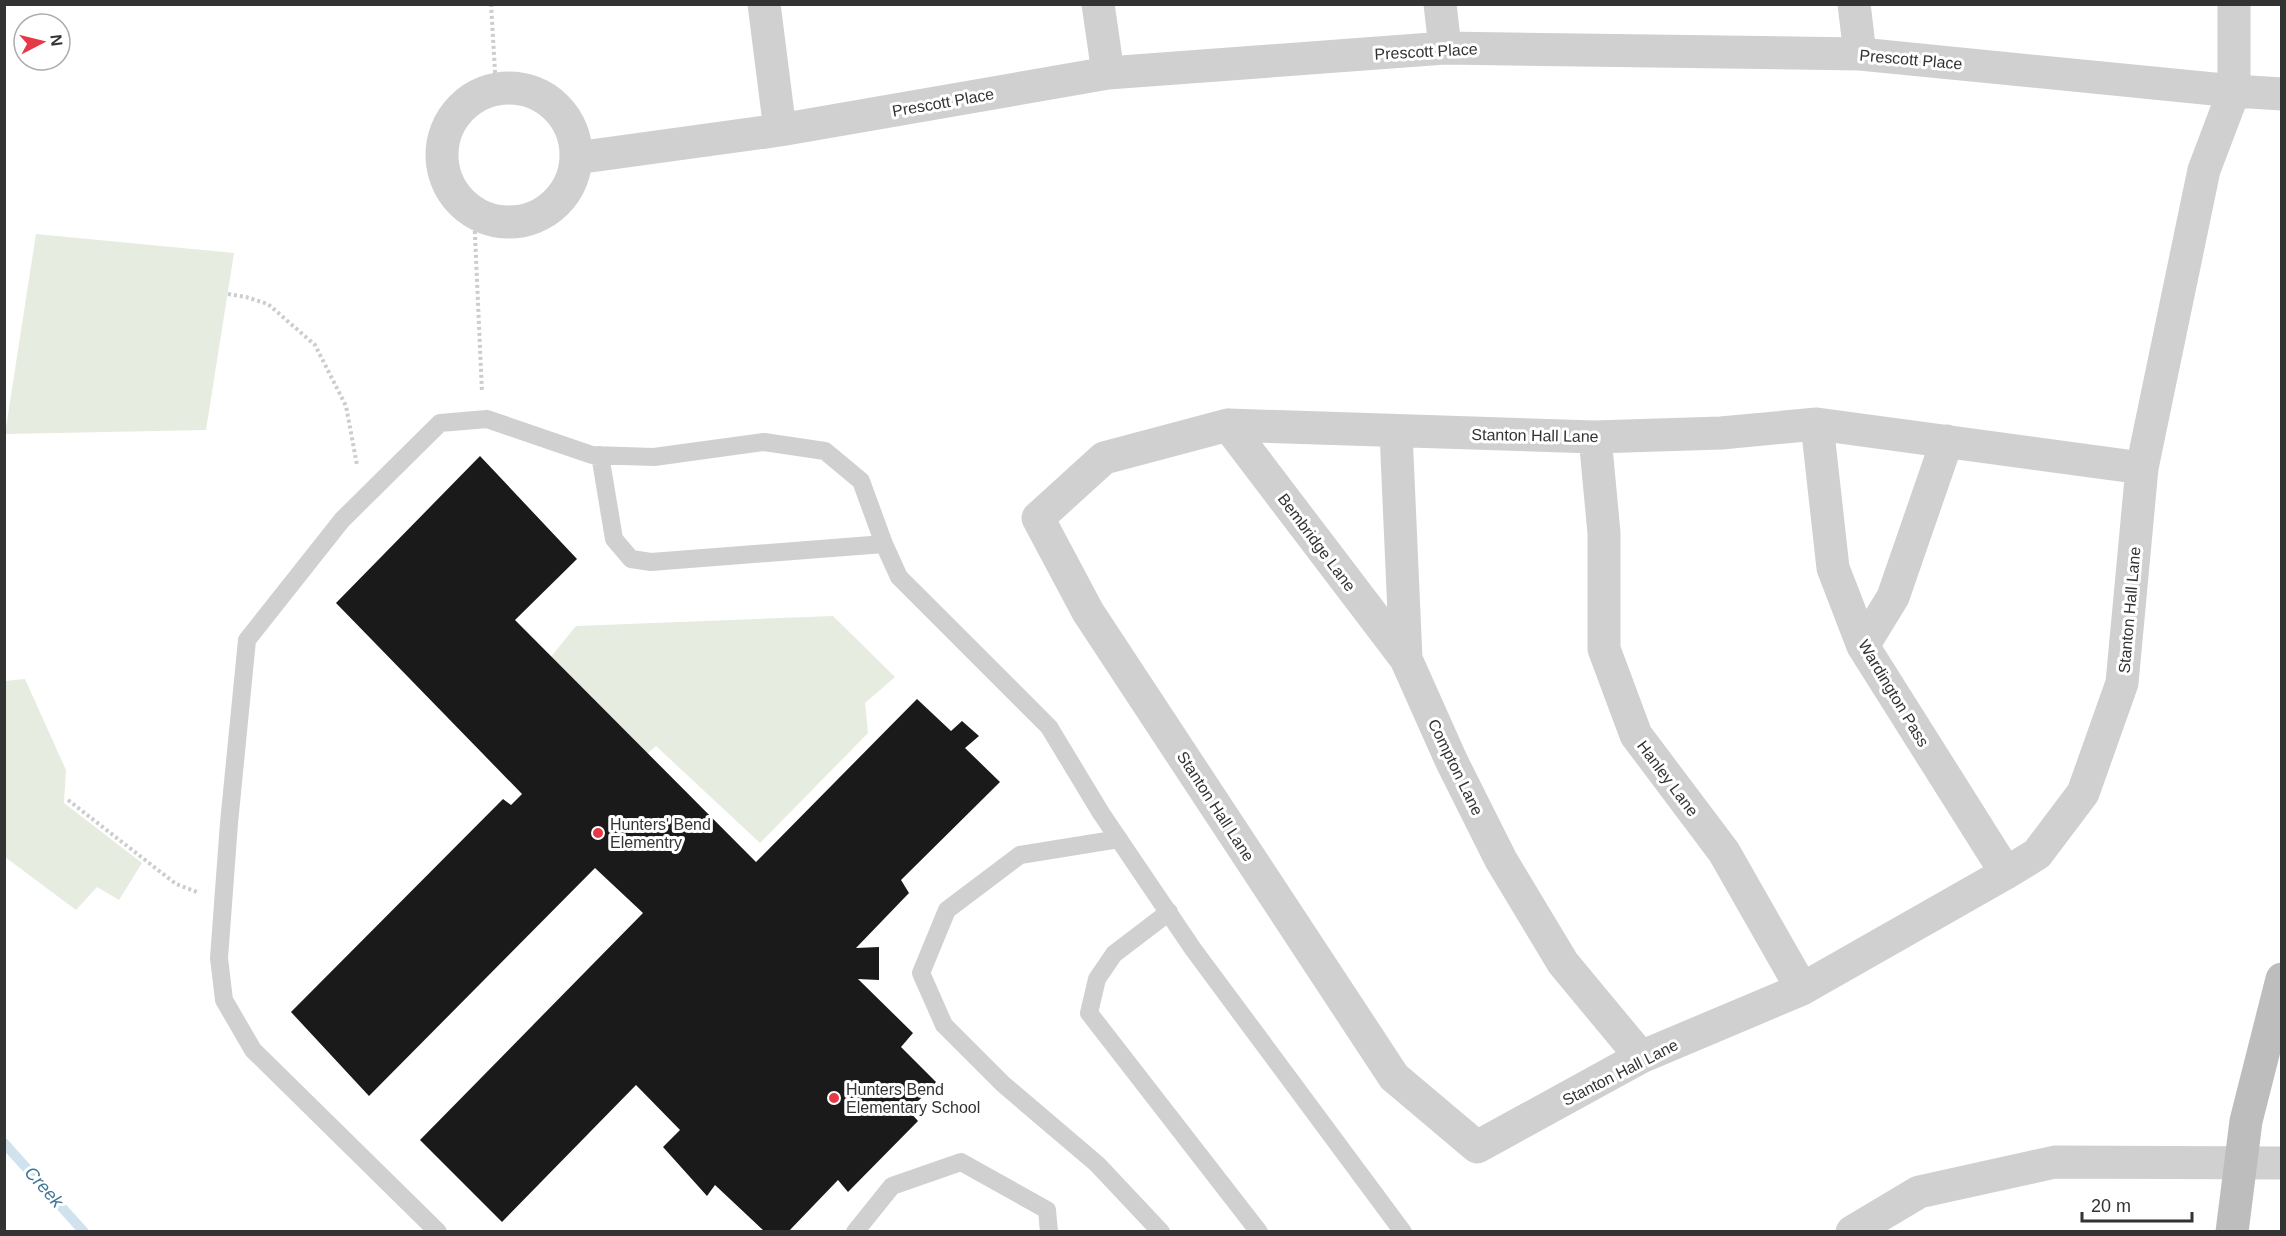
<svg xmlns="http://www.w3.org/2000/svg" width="2286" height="1236" viewBox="0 0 2286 1236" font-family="Helvetica,sans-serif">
<rect width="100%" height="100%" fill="#fff"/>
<path fill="#e6ecdf" d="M36,234L234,253L206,430L5,434Z
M833,616L895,677L865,703L868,733L760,843L656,746L647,754L550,658L576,626Z
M25,679L66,770L64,803L142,863L119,900L97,887L76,910L5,857V681Z"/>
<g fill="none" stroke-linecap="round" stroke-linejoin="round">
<path stroke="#cfe2ee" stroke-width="10" d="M4,1143L84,1232"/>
</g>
<path fill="#1a1a1a" d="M480,456L577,559L515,620L756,862L917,699L951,731L962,721L979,736L965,748L1000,782L901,880L909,893L856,948L879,947V980L858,979L913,1033L901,1047L936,1082L909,1111L918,1121L848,1192L838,1180L788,1232H765L715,1185L707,1196L663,1147L680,1130L636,1085L502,1222L420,1140L643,913L595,868L369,1096L291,1012L503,799L511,805L522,794L336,603Z"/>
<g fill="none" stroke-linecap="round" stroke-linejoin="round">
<path stroke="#cdcdcd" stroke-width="4" stroke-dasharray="3 3" stroke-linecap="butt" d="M491,4L496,88
M474,213L482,392
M228,294L246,297L268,304L315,345L346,406L357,465
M68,800L176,884L197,892"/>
<path stroke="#d0d0d0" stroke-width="18" d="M600,455L614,539L631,559L651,562L884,544
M1119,839L1020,855L947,910L921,973L944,1025L1003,1084L1097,1164L1161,1232
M1169,912L1114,954L1097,979L1089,1013L1259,1232
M438,1232L253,1050L224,1000L219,958L229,823L247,640L342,520L440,423L487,419L592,455L654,457L764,442L825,451L861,481L884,544L899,577L1049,727L1101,813L1193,949L1403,1232
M855,1232L892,1186L961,1162L1047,1210L1049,1232"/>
<path stroke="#d0d0d0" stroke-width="33" d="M764,4L780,130
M1098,4L1108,73
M1440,4L1445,48
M1854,4L1860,54
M442 155a67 67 0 1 1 134 0a67 67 0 1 1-134 0Z
M576,158L780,130L1108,73L1445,48L1860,54L2234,91L2282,94
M1817,424L1833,568L1863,646L2006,873
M1228,425L1406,659
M1396,432L1406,659L1451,760L1501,860L1563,963L1641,1057
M1595,437L1604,533V649L1636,735L1724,852L1802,989
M2142,468L1817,424L1721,433L1595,437L1228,425L1104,458L1038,518L1088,612L1394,1077L1477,1147L1641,1057L1802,989L2006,873L2037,854L2083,793L2122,683L2142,468L2204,170L2234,91V4
M1863,646L1893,597L1947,441
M1852,1232L1919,1192L2055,1162L2282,1163"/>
<path stroke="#bdbdbd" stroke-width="33" d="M2232,1232L2246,1121L2282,979"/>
</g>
<g fill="#e63946" stroke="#fff" stroke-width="2">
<circle cx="598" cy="833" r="6"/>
<circle cx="834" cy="1098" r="6"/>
</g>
<g text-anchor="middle" stroke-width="6" stroke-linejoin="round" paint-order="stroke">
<g font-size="16" fill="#333" stroke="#fff">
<text transform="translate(1426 51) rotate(-3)" y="6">Prescott Place</text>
<text transform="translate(1911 59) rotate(5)" y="6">Prescott Place</text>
<text transform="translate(943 102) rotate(-10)" y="6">Prescott Place</text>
<text transform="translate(1535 435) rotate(1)" y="6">Stanton Hall Lane</text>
<text transform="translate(1317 542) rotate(53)" y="6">Bembridge Lane</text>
<text transform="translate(2129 610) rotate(-85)" y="6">Stanton Hall Lane</text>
<text transform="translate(1894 693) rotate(59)" y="6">Wardington Pass</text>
<text transform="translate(1456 767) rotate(64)" y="6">Compton Lane</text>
<text transform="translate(1668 778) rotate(53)" y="6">Hanley Lane</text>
<text transform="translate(1216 806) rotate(57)" y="6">Stanton Hall Lane</text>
<text transform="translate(1620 1072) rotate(-27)" y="6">Stanton Hall Lane</text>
</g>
<g font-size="16" fill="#333" stroke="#fff" text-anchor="start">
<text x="610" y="830">Hunters' Bend<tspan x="610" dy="18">Elementry</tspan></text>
<text x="846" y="1095">Hunters Bend<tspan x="846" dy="18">Elementary School</tspan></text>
</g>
<g font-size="18" font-style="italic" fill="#3f7597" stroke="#fff">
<text transform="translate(44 1187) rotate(48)" y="6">Creek</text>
</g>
</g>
<rect width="2286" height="1236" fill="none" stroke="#333333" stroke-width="12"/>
<g transform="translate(42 42) rotate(83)"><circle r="28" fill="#ffffff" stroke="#adadad" stroke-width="1.5"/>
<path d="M0-4.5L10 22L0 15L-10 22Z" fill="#e63946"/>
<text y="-9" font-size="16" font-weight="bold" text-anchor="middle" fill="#333333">N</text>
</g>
<path d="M2082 1212v9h110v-9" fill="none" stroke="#333333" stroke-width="3"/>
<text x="2091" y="1212" font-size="18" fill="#333333" stroke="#ffffff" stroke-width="4.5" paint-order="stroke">20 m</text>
</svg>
